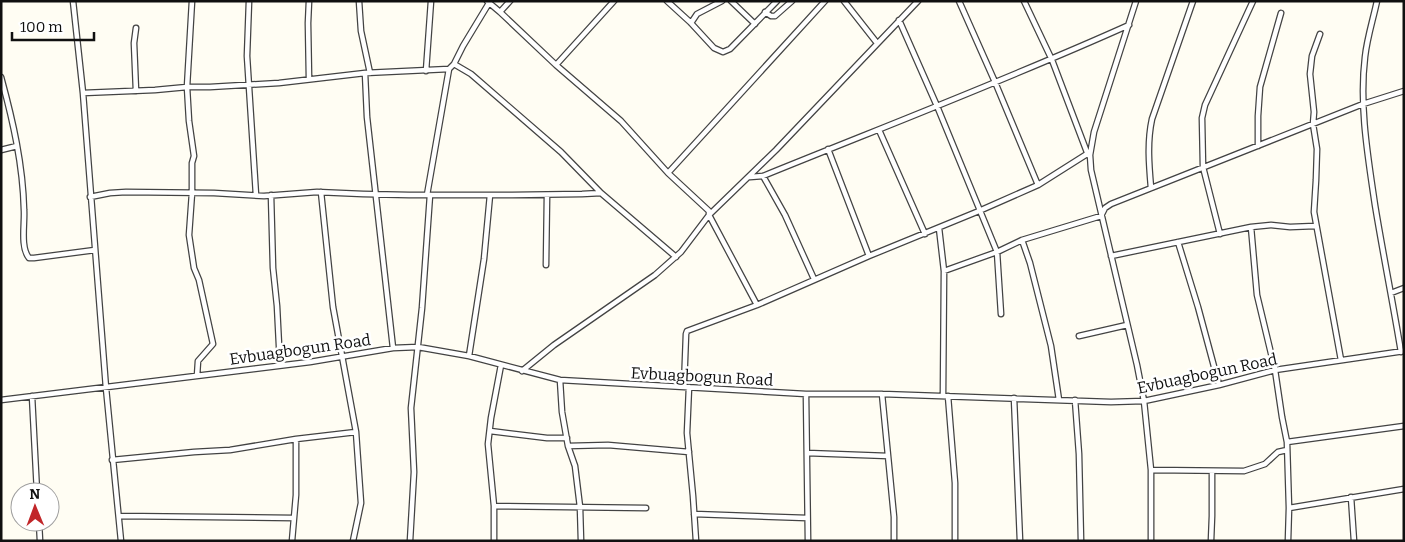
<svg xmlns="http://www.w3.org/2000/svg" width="1405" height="542" viewBox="0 0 1405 542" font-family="Bitter,serif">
<rect width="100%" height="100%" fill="#fffdf3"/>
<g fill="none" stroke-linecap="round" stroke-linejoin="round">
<defs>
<path id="street" d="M73,1L83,93L106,388L121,541
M192,1L187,87L189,121L194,156L192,163V193L189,235L194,268L199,280L213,344L198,361L197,376
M249,1L247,56L256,195
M359,1L361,31L370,73
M487,1L500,12L556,65L621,121L668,173L709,211V215L681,252L655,275L554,345L522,371
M667,1L690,22L714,48L723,52L730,49L777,1
M731,1L755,24
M844,1L877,43
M959,1L995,82L1038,185
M1024,1L1052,60L1088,155
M1136,1L1094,132L1090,155L1091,170L1137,365L1144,401L1151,470V541
M1377,1C1373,20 1367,38 1365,57C1359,106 1368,157 1375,205C1383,254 1393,303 1401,352
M500,12L510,1
M765,12L771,16H775L792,1
M899,20L937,106L997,252L1001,314
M691,23L697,14L722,1
M1320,34L1312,56L1310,74L1314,112L1313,124L1317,149L1316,180L1314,212L1341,360
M454,64L463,46L489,3
M556,65L614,1
M426,71L431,1
M365,73L367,117L393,348
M1,77C13,121 23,165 24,210C25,223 20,247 29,258H34L95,250
M309,79L308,23L309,1
M136,91L134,43L136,28
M83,93L155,90L187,87H210L279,83L365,73L449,69L454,64L471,74L561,152L601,193
M879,130L925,234
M1258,146V116L1260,87L1281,13
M828,149L869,256
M1,150L17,146
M668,173L825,1
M763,176L785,215L814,279
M750,177L763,176C886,126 1009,79 1129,25
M1151,188C1149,165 1147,142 1152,119L1193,1
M321,192L333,307L356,432L361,503L353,541
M271,195L273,268L277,306L280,365
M427,195L449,69
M90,197L110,193L126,192L214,193L264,196L317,192L363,194L409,195H512L582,194L601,193L676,257
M1251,227L1257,295L1275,370L1282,417L1287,442L1289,508L1288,541
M939,228L944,271L943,396
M1220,234L1203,167L1202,118L1205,105L1253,1
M1022,240L1030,263L1051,346L1059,400
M1178,242L1198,307L1219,385
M1111,256L1251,227L1271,225L1290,227L1315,226
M546,265L547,195
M944,271L997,252L1022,240L1101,216L1105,208L1111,204L1363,104L1404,91
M1391,293L1404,288
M757,305L709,215L776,150L918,1
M1079,336L1127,325
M469,356L484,259L490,195
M560,380L562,412L568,446L575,466L580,507L581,541
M684,387L686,334L687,331L757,305L869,256L979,211L1038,185L1087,154
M689,387L687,433L693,496L696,541
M806,394L808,541
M882,394L894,517V541
M32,396L37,492
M948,396L955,483V541
M1014,398L1020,541
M1,400L310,362L393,348L418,347L469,356L560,380L806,394H882L1111,402L1144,401L1219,385L1275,370L1404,351
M1075,400L1079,454L1081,541
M490,431L547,438H567
M1287,442L1404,426
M568,446L608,445L689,452
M807,453L888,456
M112,460L194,452L230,450L296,439L356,432
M1151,470L1244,471L1265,464L1278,452L1287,450
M1351,497L1354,541
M494,506L488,444L491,418L501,365
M1289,508L1404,489
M694,514L807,518
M119,516L294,518
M39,522L40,541
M292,541L296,495V439
M410,541L414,472L411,408L422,308L430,195
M494,541V506L646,508
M1211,541L1212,516V471"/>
</defs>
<use href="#street" stroke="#434343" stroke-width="7"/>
<use href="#street" stroke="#fff" stroke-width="4.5"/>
</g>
<g text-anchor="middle" stroke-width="5" stroke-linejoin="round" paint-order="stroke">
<g font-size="16" fill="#101010" stroke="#fff">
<text transform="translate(300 349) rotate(-8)" y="6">Evbuagbogun Road</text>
<text transform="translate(1207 373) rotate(-12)" y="6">Evbuagbogun Road</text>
<text transform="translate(702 376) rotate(3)" y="6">Evbuagbogun Road</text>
</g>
</g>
<rect width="1405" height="542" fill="none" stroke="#101010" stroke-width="5"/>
<g transform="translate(35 507) rotate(359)"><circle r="24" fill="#ffffff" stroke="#9f9f9f"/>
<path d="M0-4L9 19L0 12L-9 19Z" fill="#c12629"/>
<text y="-8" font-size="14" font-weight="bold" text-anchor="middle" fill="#101010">N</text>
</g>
<path d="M12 32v8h82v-8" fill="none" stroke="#101010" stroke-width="2.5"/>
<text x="20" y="32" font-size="15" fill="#101010" stroke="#ffffff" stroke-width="4" paint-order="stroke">100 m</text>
</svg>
